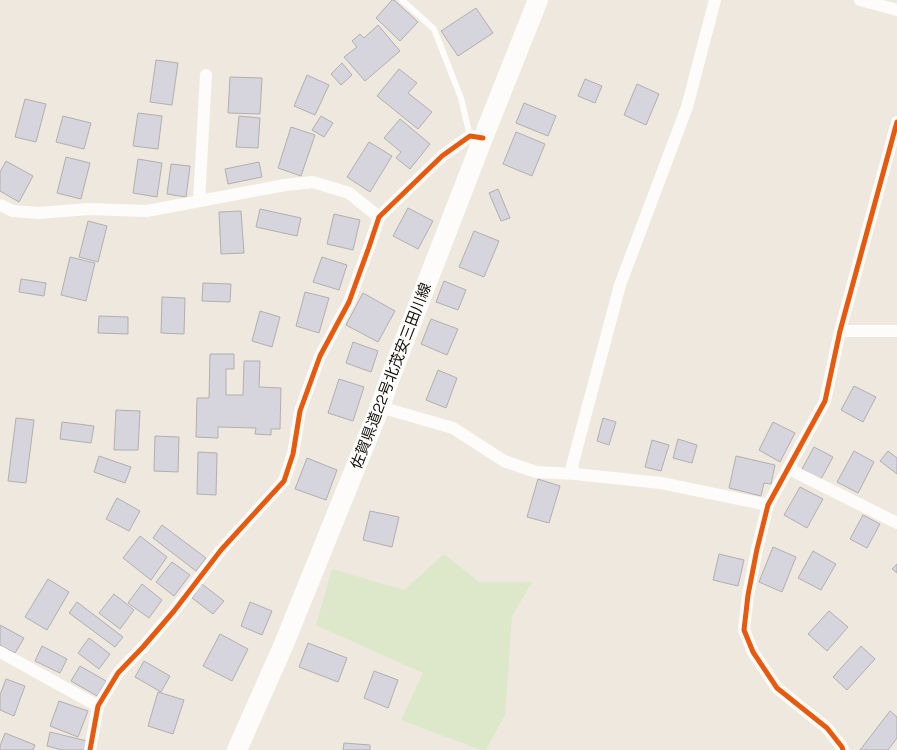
<svg xmlns="http://www.w3.org/2000/svg" width="897" height="750" viewBox="0 0 897 750" font-family="'Space Grotesk','Noto Sans JP',sans-serif">
<rect width="100%" height="100%" fill="#efe8de"/>
<path fill="#dce8c9" d="M444,554L479,582H532L512,616L505,715L486,750H481L401,720L423,673L316,625L332,569L404,590Z"/>
<path fill="#d6d4dd" stroke="#b2afae" d="M392,0H394L418,22L400,41L376,18Z
M476,8L493,33L458,56L441,31Z
M378,25L400,51L365,81L344,57L357,47L352,41L360,34L364,38Z
M156,60L178,63L172,105L150,102Z
M342,63L352,75L341,85L331,74Z
M399,69L417,83L408,93L432,112L418,129L377,96Z
M307,75L329,85L315,115L294,106Z
M230,77L262,78L260,114L228,113Z
M585,79L602,86L595,103L578,96Z
M637,84L659,94L646,125L624,115Z
M25,99L46,104L36,142L15,137Z
M524,103L556,116L548,136L516,123Z
M138,113L162,116L158,149L133,146Z
M63,116L91,123L84,149L56,142Z
M239,116L260,118L258,148L236,147Z
M321,116L333,123L324,137L312,130Z
M400,119L430,144L410,169L396,158L401,152L384,138Z
M291,127L315,135L301,176L278,168Z
M516,132L545,144L532,176L503,164Z
M369,142L392,156L370,192L347,177Z
M66,157L90,163L81,199L57,193Z
M138,159L162,163L157,197L133,193Z
M6,161L33,176L19,202L0,191V172Z
M259,162L262,177L228,184L225,169Z
M171,164L190,166L186,197L167,194Z
M498,189L510,218L501,221L489,193Z
M408,208L433,221L418,249L393,236Z
M260,209L301,218L297,236L256,227Z
M241,211L244,253L221,254L219,212Z
M334,214L360,220L353,250L327,244Z
M88,221L107,226L98,262L79,257Z
M474,231L499,241L484,277L459,267Z
M70,257L95,263L86,301L61,295Z
M322,257L347,265L339,290L313,282Z
M21,279L46,283L44,296L19,292Z
M444,281L466,290L458,310L436,302Z
M203,283L231,284L230,302L202,301Z
M305,292L329,298L319,333L296,326Z
M363,293L395,311L378,342L346,325Z
M162,297L185,298L184,334L161,333Z
M260,311L280,317L272,347L252,341Z
M99,316L128,317V334L98,333Z
M431,319L458,329L447,355L421,344Z
M353,342L378,351L371,372L346,363Z
M210,354H234V369H226V395H243L244,361H260L259,387L281,388L280,429H271V435L255,434L256,428L218,427V438L196,437L197,398H209Z
M438,370L457,378L446,408L426,400Z
M339,379L364,387L353,421L328,413Z
M854,386L876,397L863,422L841,410Z
M116,410L140,411L138,450H114Z
M16,418L34,420L26,483L8,481Z
M603,418L616,422L609,445L597,441Z
M62,422L94,426L91,443L60,439Z
M773,422L795,433L780,462L759,450Z
M155,436L179,437L178,472L154,471Z
M678,439L697,445L692,463L673,458Z
M652,440L669,445L661,471L645,467Z
M814,447L833,457L821,479L802,469Z
M854,451L874,462L858,493L837,482Z
M888,451L897,458V474L880,461Z
M198,452L217,453L216,495L197,494Z
M99,456L131,467L125,483L94,472Z
M736,456L775,465L771,484L764,483L761,496L729,488Z
M307,458L337,470L326,500L295,489Z
M538,479L560,486L549,523L527,517Z
M800,487L823,499L807,528L784,515Z
M117,498L140,511L129,531L106,519Z
M370,511L399,517L392,547L363,540Z
M863,515L880,524L867,548L850,539Z
M162,525L206,558L196,571L153,538Z
M140,536L167,557L151,580L123,558Z
M773,547L796,557L782,592L759,582Z
M813,551L836,564L821,590L798,578Z
M719,554L744,560L738,586L713,580Z
M172,562L190,575L174,596L156,582Z
M897,564V573L892,569Z
M48,579L69,592L47,630L25,617Z
M142,584L162,600L149,618L128,603Z
M202,584L224,601L213,614L192,598Z
M114,594L134,610L120,629L99,613Z
M77,602L123,637L115,647L69,613Z
M250,602L272,611L262,635L241,626Z
M829,611L848,627L827,651L808,634Z
M0,625L24,638L15,653L0,645Z
M220,634L248,649L232,681L203,666Z
M89,638L110,654L99,669L78,653Z
M308,643L347,658L338,682L299,667Z
M42,646L67,659L60,673L35,661Z
M861,646L875,659L847,690L833,677Z
M144,661L170,676L161,692L135,677Z
M80,666L106,681L97,696L71,681Z
M374,671L398,680L388,708L364,698Z
M6,679L25,686L14,716L0,710V695Z
M158,692L184,700L173,734L148,726Z
M59,701L88,711L78,737L50,726Z
M890,711L897,717V738L888,750H860Z
M50,732L87,741L84,750H62L47,746Z
M5,733L35,745L33,750H0V746Z
M344,743L370,745V750H343Z"/>
<g fill="none" stroke-linecap="round" stroke-linejoin="round">
<path stroke="#fdfcfa" stroke-width="6" d="M402,0L434,29L461,98L470,136"/>
<path stroke="#fdfcfa" stroke-width="12" d="M860,0L897,10
M199,201L206,75
M0,205L13,211L39,213L88,209L147,211L285,185L313,182L349,193L379,217
M840,331H897
M380,407L453,428L504,461L536,472L575,474L661,483L768,505
M789,469L897,523
M575,474L572,466L620,285L687,107L715,0
M0,652L98,706
M90,750L98,706L118,673L143,647L174,611L221,550L284,481L293,454L300,411L320,356L349,302L369,247L379,217L442,156L470,136L483,138
M843,750L842,747L827,728L777,688L753,652L744,630L748,595L757,549L768,505L825,401L840,331L897,122"/>
<path stroke="#fdfcfa" stroke-width="20" d="M237,750L284,644L380,407L390,378L483,138L538,0"/>
<defs>
<path id="cycleway" d="M90,750L98,706L118,673L143,647L174,611L221,550L284,481L293,454L300,411L320,356L349,302L369,247L379,217L442,156L470,136L483,138
M843,750L842,747L827,728L777,688L753,652L744,630L748,595L757,549L768,505L825,401L840,331L897,122"/>
</defs>
<use href="#cycleway" stroke="#fff" stroke-width="8"/>
<use href="#cycleway" stroke="#e8590c" stroke-width="5"/>
</g>
<g text-anchor="middle" stroke-width="3" stroke-linejoin="round" paint-order="stroke">
<g font-size="15" fill="#130f09" stroke="#fff">
<text transform="translate(391 376) rotate(-69)" y="5">佐賀県道22号北茂安三田川線</text>
</g>
</g>
</svg>
